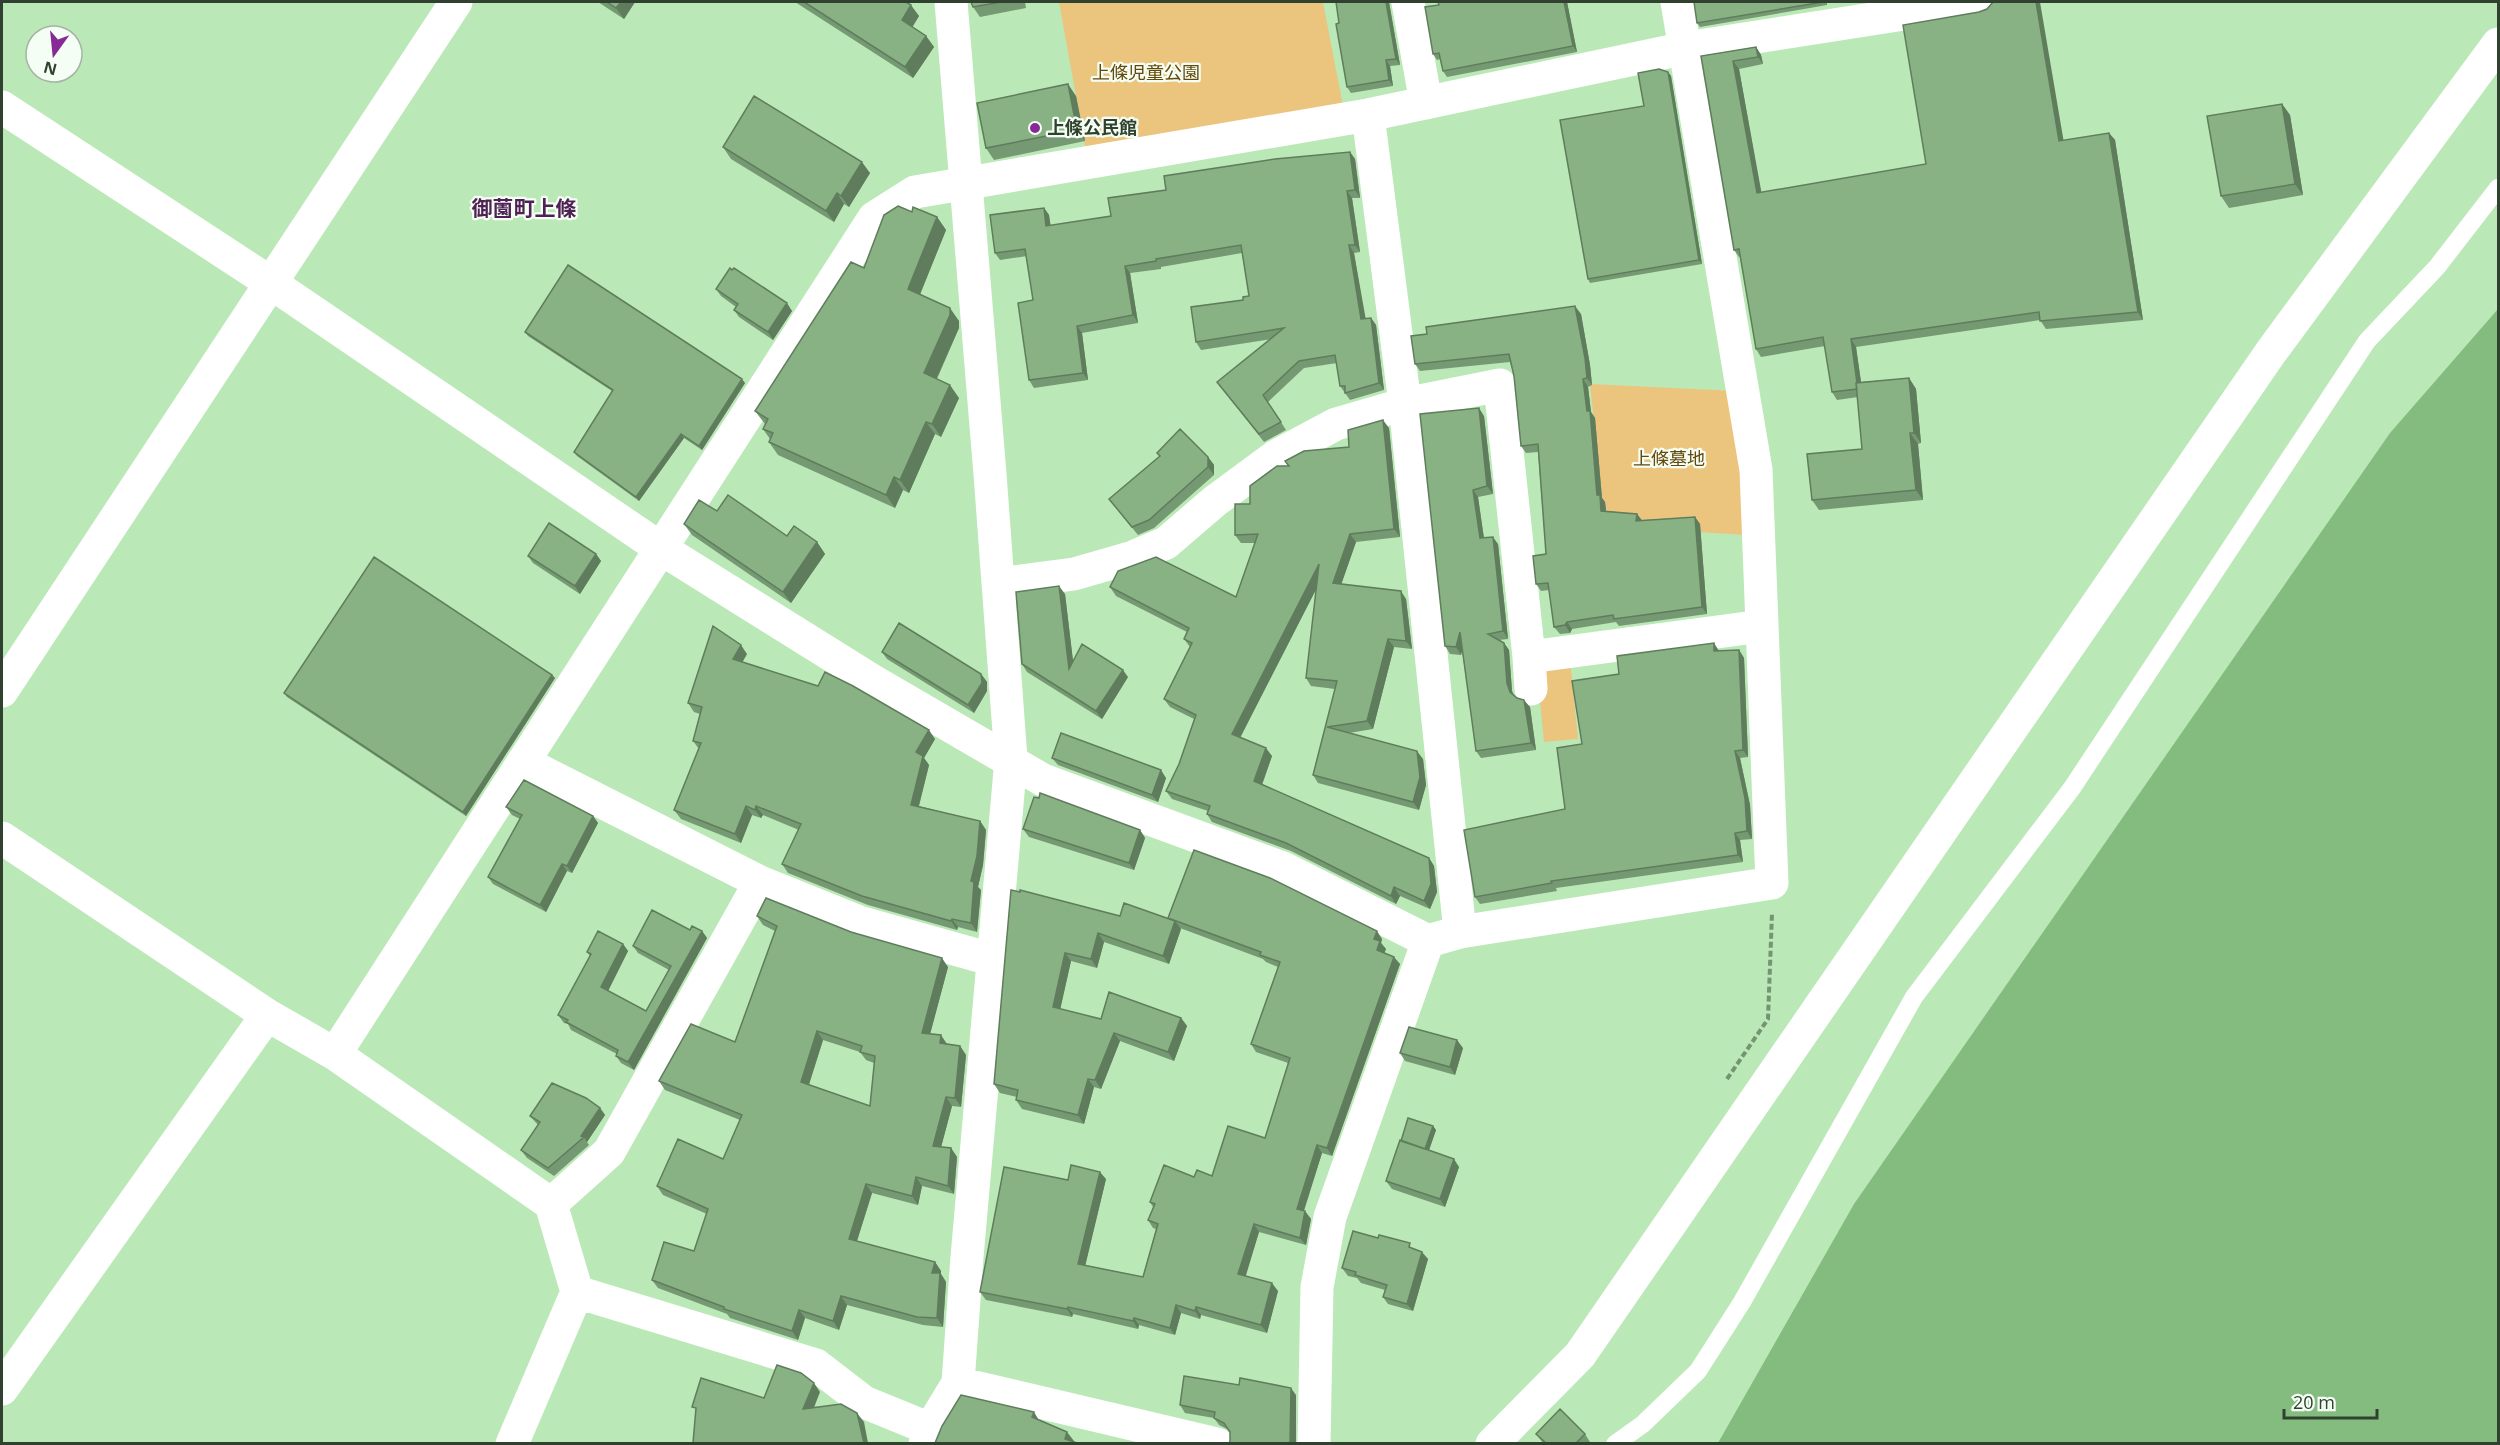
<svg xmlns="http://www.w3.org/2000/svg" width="2500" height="1445" viewBox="0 0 2500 1445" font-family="'Open Sans','Noto Sans JP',sans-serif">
<rect width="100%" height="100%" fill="#bbe8b7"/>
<path fill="#ebc57e" d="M1059,2H1323L1344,111L1087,157Z
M1590,384L1736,391L1745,535L1605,526Z
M1570,659L1578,739L1544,742L1536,662Z"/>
<path fill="#83bc7e" d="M2498,309V1443H1718L1854,1204L2390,433Z"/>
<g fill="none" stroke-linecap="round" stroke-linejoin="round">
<path stroke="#749472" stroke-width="4" stroke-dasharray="6 3" stroke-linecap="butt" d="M1727,1079L1768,1019L1772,913"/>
<path stroke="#fff" stroke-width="18" d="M1615,1444L1643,1424L1698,1371L1742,1302L1914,997L2072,788L2367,341L2437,267L2498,188"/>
<path stroke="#fff" stroke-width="33" d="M1408,2L1426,103
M2,107L271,283L660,548L873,681L1043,780L1283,868L1428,941
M1368,115L1405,404L1500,385L1529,657L1762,626
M998,584L1074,574L1133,557L1166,543L1215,501L1276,456L1336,424L1405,404L1460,932
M1529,657L1531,689
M2,691L456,2
M523,762L760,882L862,923L994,960
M2,838L267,1015L335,1054L551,1204L609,1152L760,882
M335,1054L874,218L915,192L1368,115L1686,48L1981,2
M551,1204L577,1292L816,1365L864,1402L930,1429
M958,1383L1217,1444
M2,1389L267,1015
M512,1444L577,1292
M925,1444L930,1429L958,1383L967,1257L1011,759L990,474L951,2
M1314,1444L1317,1287L1330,1217L1428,941L1460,932L1772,883L1756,470L1677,2
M1492,1444L1580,1355L2271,352L2498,44"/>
</g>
<path fill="#759972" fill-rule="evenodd" d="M598,2H635L624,19Z
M795,2H906L919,16L912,27L926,36L934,47L913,78Z
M971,2H1025L1026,8L980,17L973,7Z
M1389,2L1400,65L1390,66L1393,86L1351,93L1347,87Z
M1438,2H1567L1577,52L1447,77L1443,71L1440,59L1437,60L1433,54L1439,5Z
M1694,2H1827V5L1700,27L1697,23Z
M1987,9L2063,141L2109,133L2115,140L2143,320L2046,329L2040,320L1856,347L1861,382L1909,378L1916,389L1921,443L1918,444L1923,500L1819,510L1812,500L1862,449L1858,397L1837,400L1832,392L1825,346L1761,357L1756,349L1740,257H1739L1734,250L1701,56L1756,47L1761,55L1763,64L1739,69L1761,193L1926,164L1979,12Z
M1668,72L1671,76L1702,264L1590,283L1588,279L1644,106Z
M1076,96L1085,141L994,160L986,148Z
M2282,104L2290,115L2303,195L2229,208L2221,196Z
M723,147L870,173L849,207L844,204L834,222L731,159Z
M1350,152L1355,159L1360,198H1352L1360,252L1354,253L1365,319L1371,318L1376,325L1384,390L1350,400L1340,386L1337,363L1304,368L1268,402L1286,430L1264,442L1217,382L1272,339L1201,350L1196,342L1243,300L1249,296L1242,253L1161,267V269L1130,273L1138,323L1082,333L1088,380L1034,388L1029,380L1033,300L1027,256L1000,260L995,253L1044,208L1049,215L1050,226L1111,216L1166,190Z
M912,212L937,217L946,230L920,294L959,321V328L937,379L959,398L941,437L935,434L909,493L903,490L895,508L778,455L769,442L770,439L763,429L765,424L755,411L864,268Z
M716,289L792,311L773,340L739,317L734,310L736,307L721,296Z
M1581,314L1590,365L1592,385L1588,387L1591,412L1595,418L1602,498L1605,502L1606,511L1637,514L1642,520L1695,517L1700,524L1707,614L1619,626L1616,622L1572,629L1570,633L1560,634L1554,627L1549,590L1541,591L1536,584L1546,554L1538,452L1526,453L1521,446L1514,376L1510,362L1420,371L1415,364L1427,334Z
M525,332L745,383L702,450L684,438L639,501L577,456L574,452L612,391L528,336Z
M1484,416L1493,494L1478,497L1484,538L1498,544L1508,639L1499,640L1504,643L1509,650L1512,691L1514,696L1530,707L1536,750L1481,758L1476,751L1462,650L1461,655L1450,654L1445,646Z
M1389,428L1400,537L1356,542L1341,584L1406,599L1412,649L1394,647L1373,729L1349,733L1423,759L1426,785L1419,810L1318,783L1313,775L1335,689L1311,686L1306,678L1316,589L1240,737L1272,756L1262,785L1429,858L1434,866L1437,892L1430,909L1400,896L1396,904L1291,851L1212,822L1207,814L1208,811L1172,799L1166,791L1179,764L1194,719L1170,707L1164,699L1190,647L1184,639L1187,632L1116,596L1110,587L1236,597L1255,543H1241L1235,535L1250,504L1288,466L1285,461L1349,447Z
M1157,453L1208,457L1214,465V475L1154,528L1138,535L1109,499L1160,457Z
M717,511L787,536L817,542L825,554L791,603L692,535L684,524Z
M596,554L601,561L580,594L533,563L528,556Z
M1065,594L1073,662L1128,677L1102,719L1027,672L1022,664Z
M1739,650L1744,658L1748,757L1740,758L1750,805L1752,839L1740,840L1743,862L1556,888L1557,891L1480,904L1475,897L1565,809L1582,744L1619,674L1719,651Z
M882,652L981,674L987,682V691L974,713L887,659Z
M747,654L742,662L935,739L924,758L929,765L919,806L980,821L986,830L983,865L978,887L981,890L977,932L958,927L957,930L868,905L788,873L782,864L799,830L763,815L761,818L752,815L741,843L681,819L674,810L699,749L693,741L700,714L694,712L688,703Z
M552,675L555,678L466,816L287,697L284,693Z
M1052,758L1166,778L1158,802L1058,765Z
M506,807L593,816L598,823L572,873L567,871L546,912L493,884L488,877L520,819L512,815Z
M1023,829L1140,830L1145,838L1134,870L1029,837Z
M1011,890L1120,916L1169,918L1382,939L1381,943L1386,949L1384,953L1400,964L1332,1156L1322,1153L1304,1211L1311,1219L1306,1245L1259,1232L1245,1276L1278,1291L1267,1333L1201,1315L1200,1319L1181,1313L1175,1335L1139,1325L1138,1329L1073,1314L1072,1317L986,1300L980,1292L1068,1180L1106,1179L1085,1265L1143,1277L1156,1229L1153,1228L1148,1220L1153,1207L1150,1202L1194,1177L1212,1176L1265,1138L1288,1063L1256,1052L1251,1044L1278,967L1266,962L1263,959L1180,928L1181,929L1169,964L1104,942L1097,968L1071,961L1060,1009L1101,1019L1181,1018L1187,1026L1174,1061L1120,1041L1101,1089L1094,1087L1084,1124L1022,1109L1016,1100L1017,1097L1000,1093L994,1084Z
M757,916L851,932L948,967L930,1034L947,1044L960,1046L966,1055L961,1107L952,1106L941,1147L951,1148L957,1157L954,1194L922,1186L918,1205L872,1193L857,1241L935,1262L941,1271V1274L946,1282L943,1327L923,1325L847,1305L839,1330L805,1318L798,1340L730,1318L727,1314L658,1288L652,1280L694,1251L707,1214L663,1195L657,1186L723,1159L740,1120L665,1090L659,1081L735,1042L775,931L763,925ZM823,1040L860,1052L866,1060L874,1063L870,1106L809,1085Z
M690,930L702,931L707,938L634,1070L621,1063L616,1056L617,1054L571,1030L568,1024L564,1023L558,1015L590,956L587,952L623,944L628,951L608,991L646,1011L669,970L638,953L633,946Z
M1463,1048L1455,1075L1405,1061L1400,1053Z
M600,1108L605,1115L587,1142L589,1145L554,1176L527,1158L521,1150L538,1125L530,1116Z
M1433,1126L1436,1130L1429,1150L1459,1167L1445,1207L1392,1189L1386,1181Z
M1414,1249L1428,1259L1413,1311L1388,1304L1383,1297L1385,1290L1361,1283L1357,1278L1348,1276L1342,1268Z
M1296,1395L1230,1441V1432L1229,1430L1219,1425L1214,1418L1185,1413L1180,1405Z
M1536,1434H1585L1590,1442L1589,1443H1543Z"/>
<path fill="#5f7d5c" d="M621,2H635L624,19L616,8Z
M1386,2H1389L1400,65L1396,59Z
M1564,2H1567L1577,52L1573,46Z
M2036,2H2040L2065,149L2059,141Z
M911,5L919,16L910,31L902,20Z
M926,36L934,47L913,78L905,67Z
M1756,47L1761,55L1763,64L1758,57Z
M1386,60L1390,66L1393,86L1389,80Z
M1733,61L1739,69L1763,201L1757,193Z
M1668,72L1671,76L1702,264L1699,260Z
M1068,84L1076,96L1085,141L1077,130Z
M2282,104L2290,115L2303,195L2295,184Z
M2109,133L2115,140L2143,320L2138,312Z
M1350,152L1355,159L1360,198L1355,190Z
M862,162L870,173L849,207L841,196Z
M1347,191L1352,198L1360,252L1355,245Z
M837,193L844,204L834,222L826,211Z
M1044,208L1049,215L1052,234L1046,226Z
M937,217L946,230L917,302L908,289Z
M1349,245L1354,253L1367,326L1361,319Z
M1125,266L1130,273L1138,323L1133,315Z
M787,303L792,311L773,340L768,332Z
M1575,306L1581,314L1590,365L1592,385L1587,378Z
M950,308L959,321V328L933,386L924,373Z
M1371,318L1376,325L1384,390L1379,383Z
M1077,326L1082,333L1088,380L1083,373Z
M1851,339L1856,347L1863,396L1858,388Z
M1909,378L1916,389L1921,443L1914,433Z
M742,379L745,383L702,450L699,446Z
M1583,379L1588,387L1591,412L1595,418L1602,498L1605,502L1607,518L1601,511L1597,495Z
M950,385L959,398L941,437L932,424Z
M1479,408L1484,416L1493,494L1487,486Z
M1383,420L1389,428L1400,537L1394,529Z
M926,422L935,434L909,493L900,480Z
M1910,433L1918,444L1923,500L1916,490Z
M681,434L684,438L639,501L636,497Z
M1208,457L1214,465V475L1208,467Z
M894,477L903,490L895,508L886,495Z
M1473,490L1478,497L1485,546L1480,538Z
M1637,514L1642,521H1636Z
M1695,517L1700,524L1707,614L1702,607Z
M1350,534L1356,542L1339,591L1333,583Z
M1493,537L1498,544L1508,639L1503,631Z
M817,542L825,554L791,603L783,592Z
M596,554L601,561L580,594L575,586Z
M1319,564L1325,572L1238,742L1232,734Z
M1059,586L1065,594L1075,677L1069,669Z
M1401,591L1406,599L1412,649L1406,641Z
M1567,622L1572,629L1570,633L1565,625Z
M1460,632L1465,640L1461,655L1456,647Z
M1388,639L1394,647L1373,729L1367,721Z
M1504,643L1509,650L1512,691L1516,700L1510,692L1507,683Z
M1714,643L1719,651H1714Z
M741,645L747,654L739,668L733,659Z
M1739,650L1744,658L1748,757L1743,750Z
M1123,670L1128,677L1102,719L1096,711Z
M981,674L987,682V691L974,713L968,705Z
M552,675L555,678L466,816L463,812Z
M1524,700L1530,707L1536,750L1531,743Z
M929,730L935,739L924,758L929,765L917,813L911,805L916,752Z
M1266,748L1272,756L1260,790L1254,781Z
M1417,751L1423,759L1426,785L1419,810L1413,802Z
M1735,751L1740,758L1750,805L1752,839L1747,831Z
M1161,770L1166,778L1158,802L1152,795Z
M746,806L752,815L741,843L735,834Z
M756,806L763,815L761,818L755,810Z
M593,816L598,823L572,873L567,866Z
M980,821L986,830L983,865L978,887L981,890L977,932L971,923V881Z
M1140,830L1145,838L1134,870L1129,863Z
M1735,833L1740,840L1743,862L1738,855Z
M1429,858L1434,866L1437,892L1430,909L1424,901Z
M562,864L567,871L546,912L540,905Z
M1394,887L1400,896L1396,904L1391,896Z
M952,919L958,927L957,930L951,921Z
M1175,921L1181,929L1169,964L1163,956Z
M702,931L707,938L634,1070L628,1062Z
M1377,931L1382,939L1381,943L1386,949L1382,958L1377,950L1374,939Z
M1098,933L1104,942L1097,968L1091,959Z
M623,944L628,951L606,995L601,987Z
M1065,953L1071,961L1059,1015L1053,1007Z
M1394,957L1400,964L1332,1156L1327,1148Z
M942,958L948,967L928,1042L922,1033Z
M1181,1018L1187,1026L1174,1061L1168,1052Z
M817,1031L823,1040L807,1090L801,1082Z
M1114,1033L1120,1041L1101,1089L1095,1080Z
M941,1035L947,1044L940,1043Z
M1457,1040L1463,1048L1455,1075L1450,1067Z
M960,1046L966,1055L961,1107L955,1098Z
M1088,1079L1094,1087L1084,1124L1078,1115Z
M946,1097L952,1106L939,1155L933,1146Z
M600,1108L605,1115L587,1142L584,1137L581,1136Z
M1433,1126L1436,1130L1428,1153L1425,1149Z
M1317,1145L1322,1153L1302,1216L1297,1209Z
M951,1148L957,1157L954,1194L948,1186Z
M1454,1159L1459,1167L1445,1207L1440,1199Z
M1100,1172L1106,1179L1084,1271L1078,1264Z
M916,1177L922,1186L918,1205L912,1196Z
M866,1184L872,1193L855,1247L849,1239Z
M1305,1211L1311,1219L1306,1245L1300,1238Z
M1254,1224L1259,1232L1244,1282L1238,1274Z
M1422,1252L1428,1259L1413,1311L1407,1304Z
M935,1262L941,1271V1274L946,1282L943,1327L937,1318L932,1273Z
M1272,1283L1278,1291L1267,1333L1261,1325Z
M841,1296L847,1305L839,1330L833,1321Z
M1176,1305L1181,1313L1175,1335L1170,1328Z
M1068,1307L1073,1314L1072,1317L1067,1309Z
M1196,1307L1201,1315L1200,1319L1195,1311Z
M799,1310L805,1318L798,1340L792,1331Z
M1134,1318L1139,1325L1138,1329L1133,1321Z
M814,1383L820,1392L810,1418L803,1409Z
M1291,1388L1296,1395V1443H1290Z
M1034,1412L1040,1422L1032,1417Z
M857,1413L864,1422L868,1443H864Z
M1067,1432L1074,1441L1073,1443L1065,1439Z"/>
<path fill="#88b284" stroke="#5f7d5c" stroke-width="1.5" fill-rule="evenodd" d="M607,2H621L616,8Z
M804,2H906L911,5L902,20L926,36L905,67Z
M971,2H1001L973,7Z
M1336,2H1386L1396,59L1386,60L1389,80L1347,87L1336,24L1339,23Z
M1438,2H1564L1573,46L1443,71L1439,53L1433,54L1425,7L1439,5Z
M1694,2H1823L1697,23Z
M1993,2H2036L2059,141L2109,133L2138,312L2040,321L2039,312L1851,339L1857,383H1856L1857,389L1832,392L1823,337L1756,349L1739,249L1734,250L1701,56L1756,47L1758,57L1733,61L1757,193L1926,164L1903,25L1979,12L1987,9Z
M1659,69L1668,72L1699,260L1588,279L1560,120L1644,106L1638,73Z
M1068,84L1077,130L986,148L977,103Z
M754,96L862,162L841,196L837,193L826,211L723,147Z
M2282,104L2295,184L2221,196L2207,116Z
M1350,152L1355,190L1347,191L1355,245H1349L1361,319L1371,318L1379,383L1345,393V386H1340L1335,355L1299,361L1263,395L1281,422L1259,434L1217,382L1284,328L1196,342L1191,307L1243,300V297L1249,296L1241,245L1156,259V261L1125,266L1133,315L1077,326L1083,373L1029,380L1018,303L1033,300L1025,249L995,253L990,215L1044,208L1046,226L1111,216L1108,198L1166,190L1164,176L1275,159Z
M898,206L912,212L913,207L937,217L908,289L950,308V315L924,373L950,385L932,424L926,422L900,480L894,477L886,495L769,442L773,433L763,429L768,419L755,411L851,262L864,268L884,215Z
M568,265L742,379L699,446L681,434L636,497L574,452L613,390L525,332Z
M730,268L732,270L734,268L787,303L768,332L734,310L738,304L716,289Z
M1575,306L1585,358L1587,378L1583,379L1587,411H1590L1597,495H1600L1601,511L1637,514L1636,521L1695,517L1702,607L1614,619L1613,615L1567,622L1565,625L1554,627L1548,583L1536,584L1533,556L1546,554L1538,444L1521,446L1514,376L1509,354L1415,364L1411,336L1427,334L1426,327Z
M1909,378L1914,433H1910L1916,490L1812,500L1807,454L1862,449L1856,383Z
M1479,408L1487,486L1473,490L1480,538L1493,537L1503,631L1488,634L1504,643L1507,683L1510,692L1517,698L1524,700L1531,743L1476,751L1460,632L1456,647L1445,646L1420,414Z
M1383,420L1394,529L1350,534L1333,583L1401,591L1406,641L1388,639L1367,721L1327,727L1417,751L1420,777L1413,802L1313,775L1337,681L1306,678L1319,564L1232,734L1266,748L1254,781L1429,858L1431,884L1424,901L1394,887L1391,896L1286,843L1207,814L1210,806L1166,791L1179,764L1196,715L1164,699L1192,643L1184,639L1189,628L1110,587L1118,571L1156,557L1236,597L1258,534L1235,535V504H1250V486L1277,466H1289L1285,461L1304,451L1349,447L1348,430Z
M1180,429L1208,457V467L1149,520L1132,527L1109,499L1160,456L1157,453Z
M728,495L787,536L794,526L817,542L783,592L684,524L699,500L717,511Z
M549,523L596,554L575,586L528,556Z
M374,557L552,675L463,812L284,693Z
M1059,586L1069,669L1082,644L1123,670L1096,711L1022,664L1016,592Z
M899,623L981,674L982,683L968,705L882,652Z
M713,626L741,645L733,659L818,686L825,672L853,686L929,730L916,752L923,756L911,805L980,821L977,856L971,881L974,882L971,923L952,919L951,921L862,896L782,864L801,824L756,806L755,810L746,806L735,834L674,810L701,743L693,741L702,707L688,703Z
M1714,643V651L1739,650L1743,750L1735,751L1745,798L1747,831L1735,833L1738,855L1551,881L1552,883L1475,897L1464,830L1565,809L1557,748L1582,744L1572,681L1619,674L1617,656Z
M1061,733L1161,770L1152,795L1052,758Z
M524,780L593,816L567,866L562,864L540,905L488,877L522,815L506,807Z
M1040,793L1140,830L1129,863L1023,829L1034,797L1039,798Z
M1194,850L1270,878L1377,931L1374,939L1380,941L1377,950L1394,957L1327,1148L1317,1145L1297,1209L1305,1211L1300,1238L1254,1224L1238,1274L1272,1283L1261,1325L1196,1307L1195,1311L1176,1305L1170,1328L1134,1318L1133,1321L1068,1307L1067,1309L980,1292L1004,1167L1068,1180L1071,1165L1100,1172L1078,1264L1143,1277L1158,1224L1148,1220L1155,1204L1150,1202L1164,1165L1194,1177L1197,1170L1212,1176L1228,1126L1265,1138L1290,1058L1251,1044L1280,962L1260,955L1261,952L1168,918Z
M1011,890L1020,892V890L1120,916L1124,903L1175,921L1163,956L1098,933L1091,959L1065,953L1053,1007L1101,1019L1109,992L1181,1018L1168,1052L1114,1033L1095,1080L1088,1079L1078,1115L1016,1100L1018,1090L994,1084Z
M766,898L851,932L942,958L922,1033L941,1035L940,1043L960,1046L955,1098L946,1097L933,1146L951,1148L948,1186L916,1177L912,1196L866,1184L849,1239L935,1262L932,1273H940L937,1318L917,1317L841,1296L833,1321L799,1310L792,1331L724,1309V1307L652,1280L664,1242L694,1251L708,1209L657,1186L678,1139L723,1159L742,1115L659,1081L691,1024L735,1042L777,926L757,916ZM817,1031L862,1046L860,1052L875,1056L870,1106L801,1082Z
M652,910L690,930L692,926L702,931L628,1062L616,1056L618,1050L566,1022L568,1020L558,1015L591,954L587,952L598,931L623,944L601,987L646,1011L671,966L633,946Z
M1409,1027L1457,1040L1450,1067L1400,1053Z
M552,1083L586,1098L600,1108L581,1136L584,1137L548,1168L521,1150L540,1122L530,1116Z
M1408,1118L1433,1126L1425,1149L1401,1141Z
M1400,1140L1454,1159L1440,1199L1386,1181Z
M1353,1231L1378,1238L1379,1235L1410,1243L1409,1247L1422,1252L1407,1304L1383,1297L1387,1285L1355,1275L1356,1272L1342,1268Z
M777,1365L801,1373L814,1383L803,1409L841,1404L857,1413L864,1443H693L696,1408L692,1407L701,1378L764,1398Z
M1184,1376L1239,1385L1240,1378L1291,1388L1290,1443H1229L1230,1441V1432L1224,1423L1214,1418L1215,1412L1180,1405Z
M961,1395L1034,1412L1032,1417L1067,1432L1065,1439L1077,1443H935L942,1426Z
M1560,1409L1585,1434L1576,1443H1546L1536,1434Z"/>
<circle fill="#882a95" stroke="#f5fef4" stroke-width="2" cx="1035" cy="128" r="6"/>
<g text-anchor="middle" stroke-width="4.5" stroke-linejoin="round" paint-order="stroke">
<g font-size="18" fill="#64490b" stroke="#f5fef4">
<text x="1146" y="79">上條児童公園</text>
<text x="1669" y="465">上條墓地</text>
</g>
<g font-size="18" font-weight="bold" fill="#30422f" stroke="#f5fef4" text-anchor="start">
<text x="1047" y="134">上條公民館</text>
</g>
<g font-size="21" font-weight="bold" fill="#4e2255" stroke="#f5fef4">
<text x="524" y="216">御薗町上條</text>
</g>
</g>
<rect width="2500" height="1445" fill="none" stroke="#30422f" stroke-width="6"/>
<g transform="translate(54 54) rotate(195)"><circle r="28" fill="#f5fef4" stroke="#a6b3a5" stroke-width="1.5"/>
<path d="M0-4.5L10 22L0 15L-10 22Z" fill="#882a95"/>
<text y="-9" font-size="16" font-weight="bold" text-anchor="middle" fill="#30422f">N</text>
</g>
<path d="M2284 1409v9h93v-9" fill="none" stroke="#30422f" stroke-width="3"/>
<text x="2293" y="1409" font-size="18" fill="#30422f" stroke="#f5fef4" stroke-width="4.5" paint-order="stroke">20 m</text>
</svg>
